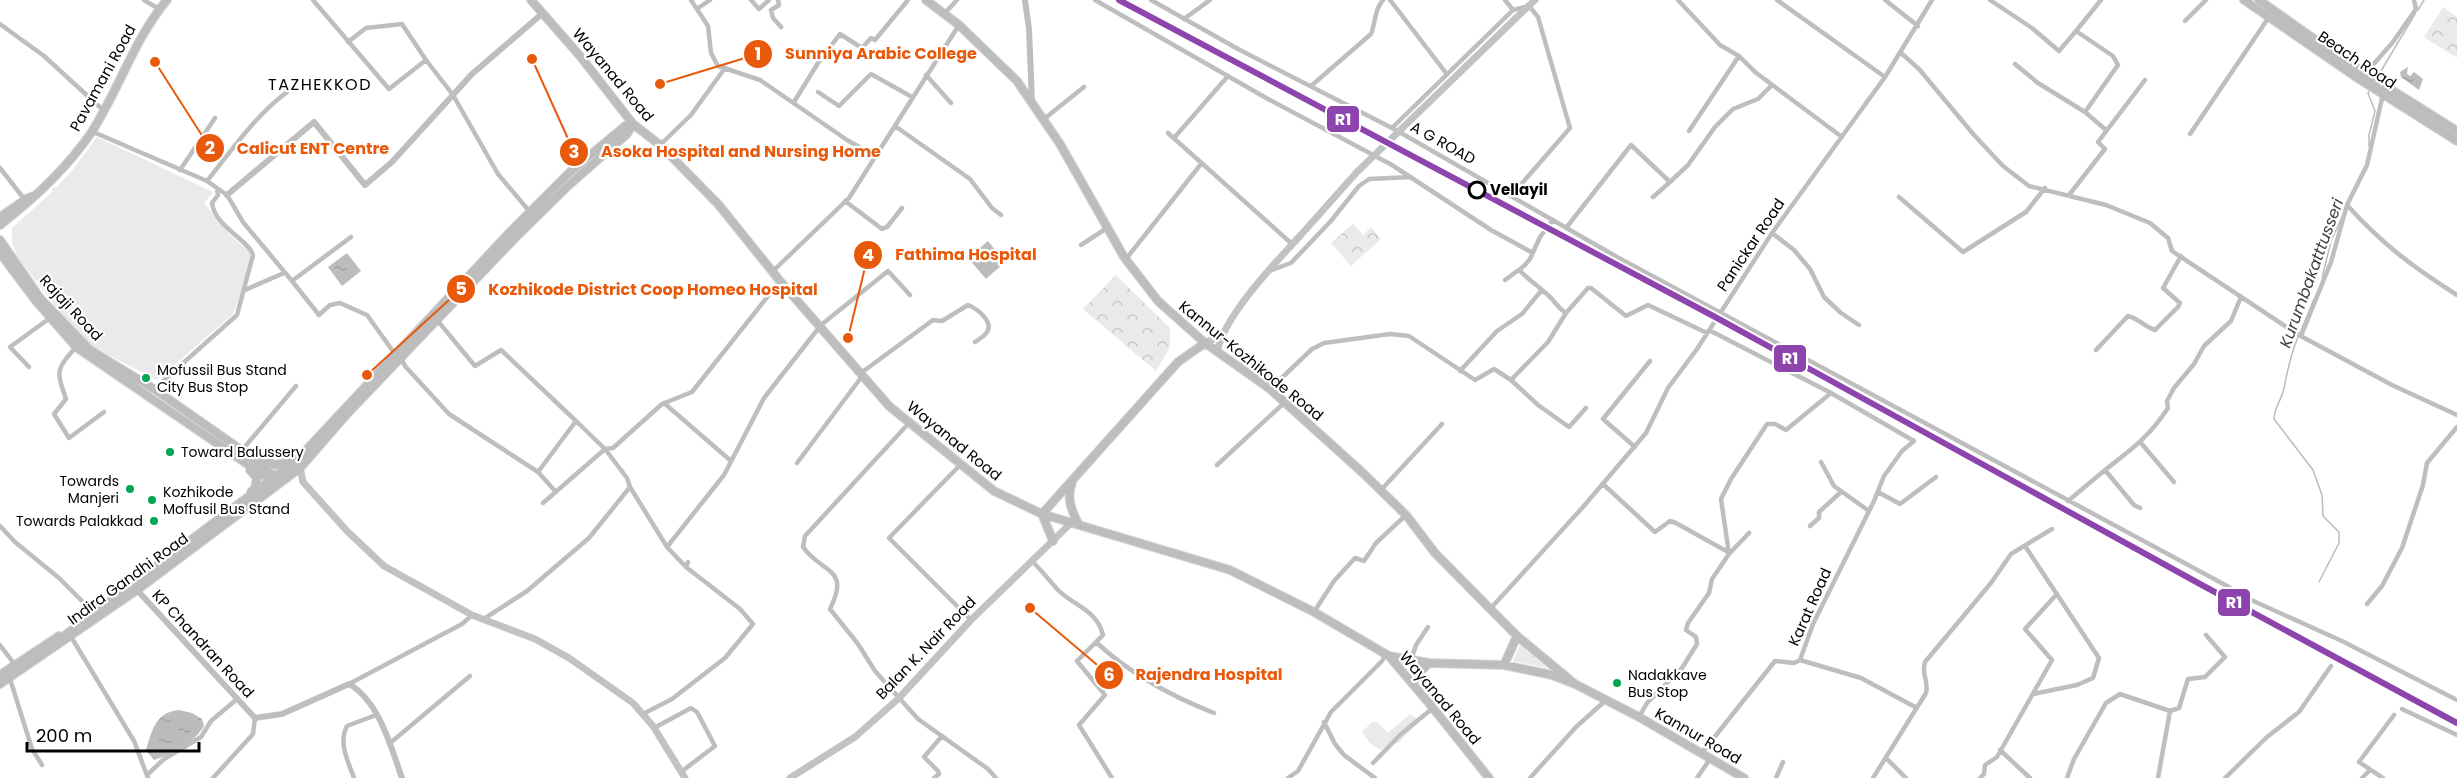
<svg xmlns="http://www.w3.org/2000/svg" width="2457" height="778" viewBox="0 0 2457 778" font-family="Poppins,sans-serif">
<defs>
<pattern id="forest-crowns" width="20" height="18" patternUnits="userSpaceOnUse" patternTransform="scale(1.5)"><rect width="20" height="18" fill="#eaeaea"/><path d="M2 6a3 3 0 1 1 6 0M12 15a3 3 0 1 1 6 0" fill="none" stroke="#c7c7c7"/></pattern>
<pattern id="water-ripples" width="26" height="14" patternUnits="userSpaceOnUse" patternTransform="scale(1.5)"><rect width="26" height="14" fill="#bcbcbc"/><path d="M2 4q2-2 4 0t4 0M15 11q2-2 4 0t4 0" fill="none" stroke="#a0a0a0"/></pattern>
</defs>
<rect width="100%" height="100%" fill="#fff"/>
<path fill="#eaeaea" d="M97,137L213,192L204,203L230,235L251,253L243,286L233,314L157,380L91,346L76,334L17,256L12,242V228L52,192V188L57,187L74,168Z
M1410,714L1420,721L1398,743H1391L1380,750L1370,743L1362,732L1372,722H1377L1388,733Z"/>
<path fill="url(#forest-crowns)" d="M2443,7L2457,17V58L2424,37Z
M1353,224L1363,235L1371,227L1381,239L1351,266L1331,243Z
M1116,275L1170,328V347L1156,371L1083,309Z
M1520,645L1547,668L1513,661Z"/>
<path fill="url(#water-ripples)" d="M2408,67L2407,74L2410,76L2414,72L2423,79L2419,90L2401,77L2400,72Z
M988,241L1005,262L986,279L968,258Z
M347,253L361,271L342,286L328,267Z
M179,710L192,713L202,719L204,726C194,743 172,754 154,760L146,750C152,730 156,712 179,710Z"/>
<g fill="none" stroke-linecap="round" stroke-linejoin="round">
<path stroke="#bcbcbc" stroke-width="1.5" d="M2418,10L2424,0
M2378,76L2415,14
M2369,91L2368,93L2375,111L2369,135V146
M2322,278L2331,241L2342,217
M2300,333L2314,299
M2298,337C2290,356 2288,369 2284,388C2282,399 2274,408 2274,419L2313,470L2322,495L2323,516L2339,532V543L2319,582"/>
<defs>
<path id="primary" d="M531,0L580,56L633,124L660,145L718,204L780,281L889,406L994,491L1042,514L1230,570L1314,612L1389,656L1433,708L1489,778
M926,0L959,25L1017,81L1060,144L1124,257L1158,301L1205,343L1270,389L1364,474L1406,515L1435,553L1517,636L1575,684
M2244,0L2356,77L2457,141
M2259,0L2344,60L2457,131
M0,217L26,199L36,195
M0,225C35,198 66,169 91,133C119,90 134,39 167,0
M0,240L40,298L90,350L154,389L237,447L277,478
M0,253L36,301L76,347L275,483
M255,455L275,465L294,461
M250,470L257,478L255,488L251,492
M1072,483C1066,498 1072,512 1079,525
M1042,514L1178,362L1205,343
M1042,514L1053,541
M56,642L297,460L510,232L570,172L625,126L633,124
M1389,656L1429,663L1504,665L1552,675L1575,684L1639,717L1744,778
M1504,665L1517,636
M0,675L59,636
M1413,683L1420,672L1429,663
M0,684L137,590L300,468L347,414L516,237L569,185L627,134L633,124"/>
</defs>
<use href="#primary" stroke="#dbdbdb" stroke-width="10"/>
<path stroke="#bebebe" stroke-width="4.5" d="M144,0L159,9
M313,0L389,89L426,60L453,95L498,174L530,212
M691,0L708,26L711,53L718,66L760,80L847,140L875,156
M751,0L759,9L769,0
M778,0L779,5L771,10L773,18L781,27
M1095,0L1268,99L1392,165L1491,230L1533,253
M1151,0L1238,49L1394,129L1617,257L2229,587L2238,594L2342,641L2457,700
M1390,0L1446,73
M1505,0L1513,10
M1678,0L1720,45L1739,56L1755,72L1842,137
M1777,0L1885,77
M1885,0L1918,26
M1990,0L2032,28L2059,51L2076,31
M2101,0L2076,31L2113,56L2118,65L2085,112L2106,130
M697,9L710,0
M944,14L957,0
M1184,19L1210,0
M2185,21L2206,0
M0,24L44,56L103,110
M348,42L366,28L402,24L426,60
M1901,53L1919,69L1974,135L2003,166L2029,186L2106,205L2150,223L2168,238L2172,251L2297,334L2392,385L2457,415
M2015,64L2038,83L2085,112
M2365,74L2393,42L2416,9L2414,0
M926,75L951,103
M1311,86L1371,34C1376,21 1374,11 1383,0
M818,92L839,106L871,74L912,97
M794,102L818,63L840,34L862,48L871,38L875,40L908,0
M1044,119L1084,87
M895,126L970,179L992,208L1001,215
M1392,128L1513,10L1529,6L1538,17L1570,128L1511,196
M91,131L207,181L227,195L243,222L292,281L351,237
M1689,131L1739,56
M1168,133L1292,244
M2190,134L2269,17
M1174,138L1228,76
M660,145L691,115L725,68
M0,168L25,200
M180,170L215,118
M207,181C232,150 255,116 287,92
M1670,182L1688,165L1715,127L1733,109L1758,99L1772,85
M2069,195L2105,149L2098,142L2145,80
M1899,197L1963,252L2026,212L2045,188
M845,201L882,229L887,227L902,208
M2347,205C2382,244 2413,267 2457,295
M1566,228L1631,145L1670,182L1653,197
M1772,233L1794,250L1810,269L1824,297L1841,313L1859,325
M1081,245L1107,228
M1126,259L1201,164
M773,271L849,198L959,25
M1269,271L1291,263L1330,222L1359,186L1369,179L1411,177
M1505,280L1524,266L1530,259L1540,237L1553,220
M292,281L319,315L330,305L340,303L367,315L395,354
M245,290L284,273
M1566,313L1588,288H1591L1626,316L1648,305L1707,333
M437,320L475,366L501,350L576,421
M2301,336L2331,262L2347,205L2367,165L2383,94
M76,347C56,370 56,370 66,399L54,414L69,438L104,412
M2096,350L2128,316C2138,318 2145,327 2155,330L2178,307L2180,303L2163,288L2181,256
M401,358L405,366L449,414L538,472L576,421L605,449L613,448L662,404L692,392L780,281
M29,367L10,347L50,318
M1460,371L1497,331L1522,314L1541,291
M861,373L933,320L942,321L968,305C976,308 994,321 987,332C985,336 979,339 975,342
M1511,380L1548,342L1566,313C1556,307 1556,302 1549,296C1539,287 1528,279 1519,270
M154,389L237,315L253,255C249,240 215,227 212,203L218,195L217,188
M1270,389L1312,349L1324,343L1390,334L1409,336L1475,380L1494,369L1511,380L1538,405L1569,427L1586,408
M664,403L731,461
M909,423L805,536L803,547C822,574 851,567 830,609L858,644L875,671L918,719L988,769L996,778
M2141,443L2174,482
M1635,447L1603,419L1650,361
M243,449L296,386
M1821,462L1834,486L1869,511
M797,463L863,375
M961,464L889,538L971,620
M1217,465L1285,402
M538,472L556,492
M1603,484L1655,532L1670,521L1676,523L1728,552
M630,487L667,547
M1381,490L1442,424
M1878,492L1900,504L1936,477
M2068,501L2105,470
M2140,508L2134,505L2105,470C2132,449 2149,437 2168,408L2167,401L2174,388L2194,364L2204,346L2231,321L2241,297
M0,526L15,542L59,578L93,612
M1810,526L1819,518V512L1841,492
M2025,546L2099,658L2093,678L2077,685L2033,694
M1729,554L1749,533
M1033,562C1042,571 1049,580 1058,590C1074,606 1097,610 1103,635L1077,661L1105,695L1079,725L1112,778
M686,567L667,547L724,475L764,398L821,325L888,271L910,295
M2367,604L2382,586L2402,548L2423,485L2427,463L2457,427
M1491,608L1583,507L1646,433L1668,388L1697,349L1772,233L1885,77L1932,0
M1314,612L1334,581L1355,558L1364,561L1376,543L1406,515
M482,620L527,591L589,538L630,487L627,478L605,449L543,503
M73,640L134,741L148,778
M1096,642C1130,674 1171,696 1214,713
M0,645L15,665
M1411,660L1416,645L1428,627
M1800,660L1861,678L1917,708
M11,682L32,749L42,765
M349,684L462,624L472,615
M2402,709L2457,735
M643,714L672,699L725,658L753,624L740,609L686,567L688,562
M1639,717L1647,703L1682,668L1697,644L1696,637L1686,630L1688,623L1709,593L1712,579L1729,554L1721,499L1731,479L1767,424H1775L1786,430L1831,393
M1324,722L1335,744L1344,755L1375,778
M654,728L691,708L697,712L715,746L681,772
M389,744L470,676
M2000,750L2030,778
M1701,754L1775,661L1794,663L1800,660L1813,624L1874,501L1884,476L1902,451L1914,441L1831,393L1709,330
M1886,758L1906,778
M1373,763L1401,734L1433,708
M147,775L164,759L201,737L211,721L237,699
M213,778L253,734L255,718
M354,778C348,761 338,743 347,726L376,715
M934,778L939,774L938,771L924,757L942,736
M1288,778L1298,771L1331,712L1382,661L1386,654
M1530,778L1576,727L1606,700
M1697,778L1710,759
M1776,778L1783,762
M1873,778L1926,693C1929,680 1921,675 1925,662L1991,583L2011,554L2052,529
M1980,778L1984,774L1985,765L1997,757L2052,660L2025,629L2057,594
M2067,778L2074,759L2106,703L2120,694L2170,711L2179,708L2188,679L2205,677L2225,657L2206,635
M2158,778L2170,711
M2225,778L2267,737L2299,712L2331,666
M2362,778L2370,770
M2383,778L2359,762L2394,715"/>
<path stroke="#bebebe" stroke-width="6" d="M1025,0L1029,29L1032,101
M227,195L314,122L365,185L392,162L472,74L543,13
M137,590L255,718L282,714L349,684C379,701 391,747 402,778"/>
<path stroke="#c2c2c2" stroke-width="7" d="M1516,18L1535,0
M1205,343L1223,334
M1217,352C1224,316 1274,264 1299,237
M300,468L303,482L347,531L384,566L472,615L535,639L569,658L633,703L653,726L685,778
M790,778L855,737L898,699L971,620L1071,523"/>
<use href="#primary" stroke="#bdbdbd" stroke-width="8"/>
<path stroke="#c2c2c2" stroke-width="7" d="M1299,237L1357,172L1516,18"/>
<defs>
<path id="rail-1" d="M1119,0L1717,318L2200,584L2457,723"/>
</defs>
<use href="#rail-1" stroke="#fff" stroke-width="10"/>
<use href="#rail-1" stroke="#8e44ad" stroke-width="6"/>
</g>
<circle fill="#fff" stroke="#000" stroke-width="3" cx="1477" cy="190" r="8"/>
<g fill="#00a651" stroke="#fff" stroke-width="2">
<circle cx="146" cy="378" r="5"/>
<circle cx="170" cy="452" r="5"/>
<circle cx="130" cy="489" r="5"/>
<circle cx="152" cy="500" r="5"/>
<circle cx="154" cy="521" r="5"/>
<circle cx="1617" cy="683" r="5"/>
</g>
<g text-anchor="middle" stroke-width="4.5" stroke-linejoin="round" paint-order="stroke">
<g font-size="14" fill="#000" stroke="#fff" text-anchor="start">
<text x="157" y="375">Mofussil Bus Stand<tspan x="157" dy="17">City Bus Stop</tspan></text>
<text x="181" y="457">Toward Balussery</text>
<text x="119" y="486" text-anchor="end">Towards<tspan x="119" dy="17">Manjeri</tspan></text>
<text x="163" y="497">Kozhikode<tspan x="163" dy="17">Moffusil Bus Stand</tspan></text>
<text x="143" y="526" text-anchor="end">Towards Palakkad</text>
<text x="1628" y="680">Nadakkave<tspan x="1628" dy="17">Bus Stop</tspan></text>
</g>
<g font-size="15" fill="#000" stroke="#fff">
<text transform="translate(2357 60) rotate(34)" y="5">Beach Road</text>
<text transform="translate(613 75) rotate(50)" y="5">Wayanad Road</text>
<text transform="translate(103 78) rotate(-61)" y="5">Pavamani Road</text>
<text transform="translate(1443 143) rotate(29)" y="5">A G ROAD</text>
<text transform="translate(1751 245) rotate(-56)" y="5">Panickar Road</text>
<text transform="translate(71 308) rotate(47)" y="5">Rajaji Road</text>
<text transform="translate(1251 361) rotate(39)" y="5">Kannur-Kozhikode Road</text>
<text transform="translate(954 441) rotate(39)" y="5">Wayanad Road</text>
<text transform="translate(128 579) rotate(-36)" y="5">Indira Gandhi Road</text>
<text transform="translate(1810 607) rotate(-66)" y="5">Karat Road</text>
<text transform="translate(203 644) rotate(47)" y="5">KP Chandran Road</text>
<text transform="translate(926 648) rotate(-46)" y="5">Balan K. Nair Road</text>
<text transform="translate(1440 698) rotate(50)" y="5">Wayanad Road</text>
<text transform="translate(1698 736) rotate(30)" y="5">Kannur Road</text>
</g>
<g font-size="15" font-weight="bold" fill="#000" stroke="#fff" text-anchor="start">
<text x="1490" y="195">Vellayil</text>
</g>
<g font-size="16" letter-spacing="1.5" fill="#000" stroke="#fff">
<text x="320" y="90">TAZHEKKOD</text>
</g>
<g font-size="16" font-style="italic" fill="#414141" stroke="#fff">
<text transform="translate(2311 273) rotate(-70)" y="6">Kurumbakatttusseri</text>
</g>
</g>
<path fill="none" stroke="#e8590c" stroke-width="2" d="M660 84L758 54M155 62L210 148M532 59L574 152M848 338L868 255M367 375L461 289M1030 608L1109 675"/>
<g fill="#e8590c" stroke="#fff" stroke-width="2">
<circle cx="660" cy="84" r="6"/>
<circle cx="155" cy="62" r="6"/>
<circle cx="532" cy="59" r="6"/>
<circle cx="848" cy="338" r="6"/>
<circle cx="367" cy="375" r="6"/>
<circle cx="1030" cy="608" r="6"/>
<circle cx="758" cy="54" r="15"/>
<circle cx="210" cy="148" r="15"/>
<circle cx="574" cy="152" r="15"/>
<circle cx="868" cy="255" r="15"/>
<circle cx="461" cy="289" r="15"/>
<circle cx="1109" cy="675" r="15"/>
</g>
<g font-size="18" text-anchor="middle" font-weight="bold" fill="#fff">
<text x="758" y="60">1</text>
<text x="210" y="154">2</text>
<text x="574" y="158">3</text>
<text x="868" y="261">4</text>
<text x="461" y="295">5</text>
<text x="1109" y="681">6</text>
</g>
<g font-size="16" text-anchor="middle" font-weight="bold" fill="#e8590c" stroke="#fff" stroke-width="4.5" stroke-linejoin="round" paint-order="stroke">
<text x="881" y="59">Sunniya Arabic College</text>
<text x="313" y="154">Calicut ENT Centre</text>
<text x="741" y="157">Asoka Hospital and Nursing Home</text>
<text x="966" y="260">Fathima Hospital</text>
<text x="653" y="295">Kozhikode District Coop Homeo Hospital</text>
<text x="1209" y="680">Rajendra Hospital</text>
</g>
<g stroke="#fff" stroke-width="2">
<rect x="1326" y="105" width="34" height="28" rx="6" fill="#8e44ad"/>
<rect x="1773" y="344" width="34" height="29" rx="6" fill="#8e44ad"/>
<rect x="2217" y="588" width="34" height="29" rx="6" fill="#8e44ad"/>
</g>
<g font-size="16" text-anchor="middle" font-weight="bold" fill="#fff">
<text x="1343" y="125">R1</text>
<text x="1790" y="364">R1</text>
<text x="2234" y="608">R1</text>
</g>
<path d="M27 742v9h172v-9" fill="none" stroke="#000000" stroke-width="3"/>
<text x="36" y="742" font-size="18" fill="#000000" stroke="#ffffff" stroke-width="4.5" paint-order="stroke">200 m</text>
</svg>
